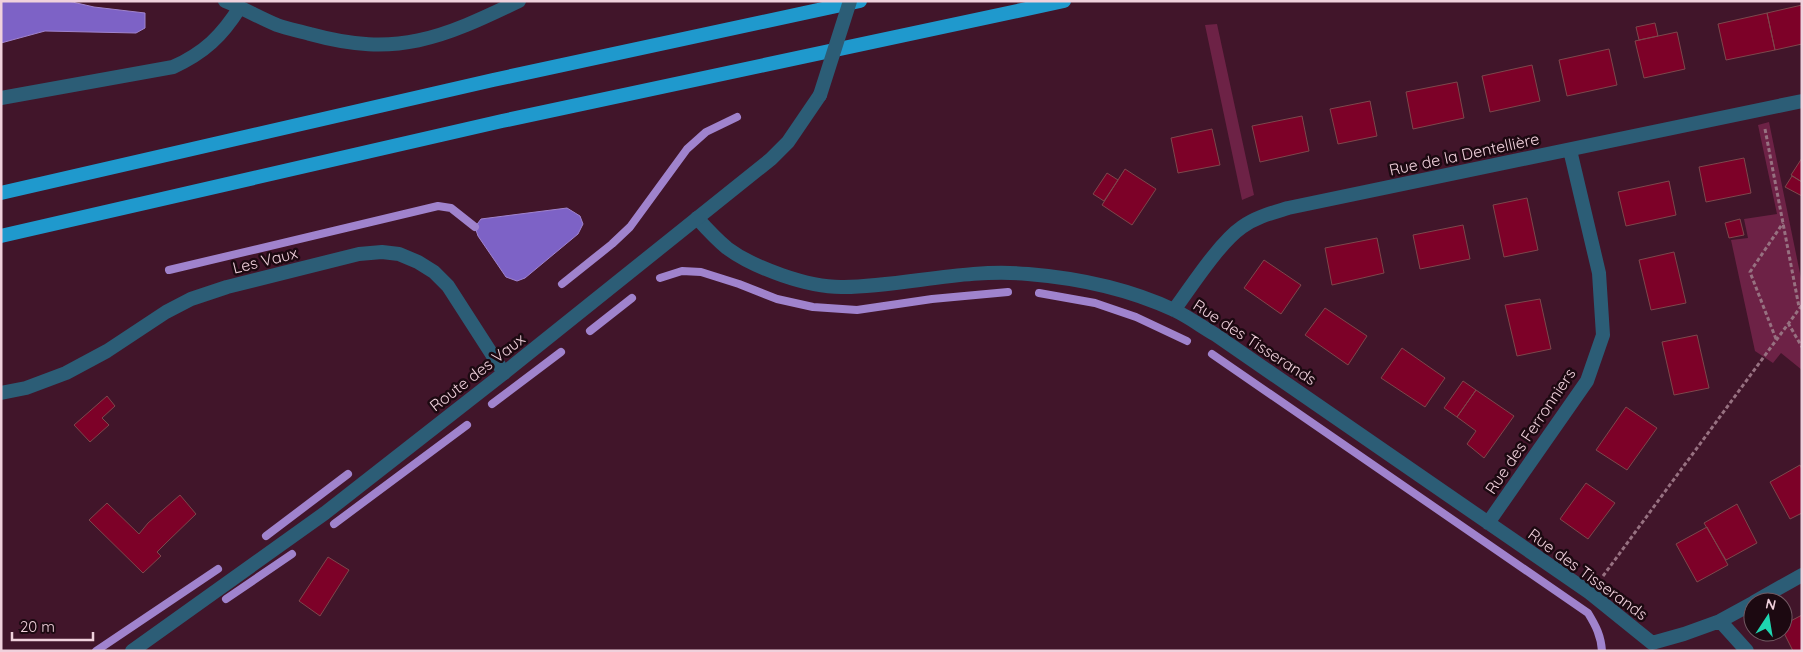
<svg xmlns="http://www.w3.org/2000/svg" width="1803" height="652" viewBox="0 0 1803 652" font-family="Quicksand,sans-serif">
<rect width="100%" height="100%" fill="#41152a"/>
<path fill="#6d2246" d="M1217,24L1254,195L1242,200L1205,25Z
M1769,122L1802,283V370L1781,353L1773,363L1755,351L1731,240L1748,238L1744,219L1777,214L1758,125Z"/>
<path fill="#7d62c6" stroke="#a083cd" d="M1,1H68L94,7L145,13V28L136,33L45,31L1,43Z
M567,208L580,216L583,224L578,234L525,278L517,281L506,277L478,236L475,227L481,219Z"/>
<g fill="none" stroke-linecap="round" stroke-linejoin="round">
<path stroke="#a083cd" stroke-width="8" d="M169,270L438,206L451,208L475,227
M660,278L682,271L701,272L739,284L777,299L813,307L857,310L932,299L1008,292
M562,284L612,244L630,227L687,149L706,132L737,117
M1039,293L1095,303L1136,317L1187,341
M590,331L632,298
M1212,354L1588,613C1596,626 1601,636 1602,651
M492,404L561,352
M334,524L467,425
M266,536L348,474
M226,599L292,554
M96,651L218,569"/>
</g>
<path fill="#7d0128" stroke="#7d474c" d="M1802,5V44L1775,50L1767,13Z
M1767,13L1775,50L1726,60L1718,24Z
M1655,23L1658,36L1639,40L1636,27Z
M1677,32L1685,69L1644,78L1635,41Z
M1609,49L1617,85L1567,96L1559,60Z
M1532,65L1540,101L1490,112L1482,76Z
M1457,82L1464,118L1413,129L1406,92Z
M1370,101L1377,136L1338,144L1330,109Z
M1302,116L1309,151L1260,162L1252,126Z
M1212,129L1220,165L1178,173L1171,138Z
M1744,158L1751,193L1706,202L1699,167Z
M1802,158V182L1791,175Z
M1125,169L1156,189L1132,225L1102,205Z
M1107,173L1118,180L1104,201L1093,194Z
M1792,176L1802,182V196L1785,187Z
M1669,181L1676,215L1626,226L1618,192Z
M1527,198L1538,250L1504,257L1493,205Z
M1740,219L1744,235L1729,238L1725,223Z
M1463,225L1470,259L1420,269L1413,235Z
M1377,238L1384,273L1332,285L1325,248Z
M1674,252L1686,303L1651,310L1639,260Z
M1264,260L1301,285L1281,314L1244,288Z
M1540,299L1551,349L1517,356L1505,305Z
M1325,308L1367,336L1348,365L1305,335Z
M1697,335L1709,388L1674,395L1662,342Z
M1402,348L1445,378L1425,407L1381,378Z
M1463,381L1476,390L1457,417L1444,408Z
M1476,390L1514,416L1484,458L1467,444L1476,431L1457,417Z
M107,396L115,406L102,418L109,425L90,442L74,425Z
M1626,407L1657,428L1627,470L1596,450Z
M1800,465L1802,469V513L1790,519L1770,482Z
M1586,483L1615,503L1588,539L1560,519Z
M180,495L196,514L167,542L157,552L161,556L143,573L89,520L107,503L139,534L148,523Z
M1737,504L1757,543L1726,560L1704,523Z
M1707,527L1728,565L1697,582L1676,544Z
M328,557L349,570L320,616L299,601Z
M1802,615V651H1793L1783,631V625Z"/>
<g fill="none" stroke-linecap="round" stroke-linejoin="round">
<path stroke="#977181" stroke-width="3" stroke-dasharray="4 2.5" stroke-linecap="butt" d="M1765,129L1799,307
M1788,323L1802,347
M1776,339L1750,272L1783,223
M1603,576L1802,305"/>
<path stroke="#2c5d76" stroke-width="14" d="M225,1C243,8 260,18 277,25C288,29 300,31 310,34C397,58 442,38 519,1
M1,98L173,67C204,53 222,36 240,7
M697,218C706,228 716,239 727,248C754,268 809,288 844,287C905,286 966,268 1028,274C1077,278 1129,289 1174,310C1189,317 1202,327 1216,335L1590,593L1652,643
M1174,310C1191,287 1219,243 1242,227C1256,217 1272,213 1288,208L1802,101
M1,393L26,388L66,373L107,351L166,312L191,299L227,287L359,254L382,252L399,254L418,262L434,272L448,286L504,373
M1488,523L1587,381L1603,335L1599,273L1570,150
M1754,602L1802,575
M1720,621L1747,651
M1652,643L1684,634L1720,621L1753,603"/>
<path stroke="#2c5d76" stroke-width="14" d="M132,651L325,513L504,373L771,159L788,142L820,95"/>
<path stroke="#1f99cd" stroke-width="14" d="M1,193L493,80L860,1
M1,236L502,121L1064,1"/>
<path stroke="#2c5d76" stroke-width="14" d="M820,95L850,1"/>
</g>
<g text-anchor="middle" stroke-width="5" stroke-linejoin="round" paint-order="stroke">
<g font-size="16" fill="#f0d1dc" stroke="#1c0911">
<text transform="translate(1464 154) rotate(-12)" y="6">Rue de la Dentellière</text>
<text transform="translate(265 260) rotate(-14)" y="6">Les Vaux</text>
<text transform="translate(1255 342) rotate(33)" y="6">Rue des Tisserands</text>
<text transform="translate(477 372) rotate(-38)" y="6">Route des Vaux</text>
<text transform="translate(1530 431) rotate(-56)" y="6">Rue des Ferronniers</text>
<text transform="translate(1588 574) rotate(36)" y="6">Rue des Tisserands</text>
</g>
</g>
<rect width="1803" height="652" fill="none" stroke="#f0d1dc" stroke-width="5"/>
<g transform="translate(1768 617) rotate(12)"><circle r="24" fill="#1c0911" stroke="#715962"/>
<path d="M0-4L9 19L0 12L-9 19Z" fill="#1fd5b0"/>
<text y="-8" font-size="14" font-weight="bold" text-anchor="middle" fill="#f0d1dc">N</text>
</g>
<path d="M12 632v8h81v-8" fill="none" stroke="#f0d1dc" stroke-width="2.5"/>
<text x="20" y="632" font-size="15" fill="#f0d1dc" stroke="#1c0911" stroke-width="4" paint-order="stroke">20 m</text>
</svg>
